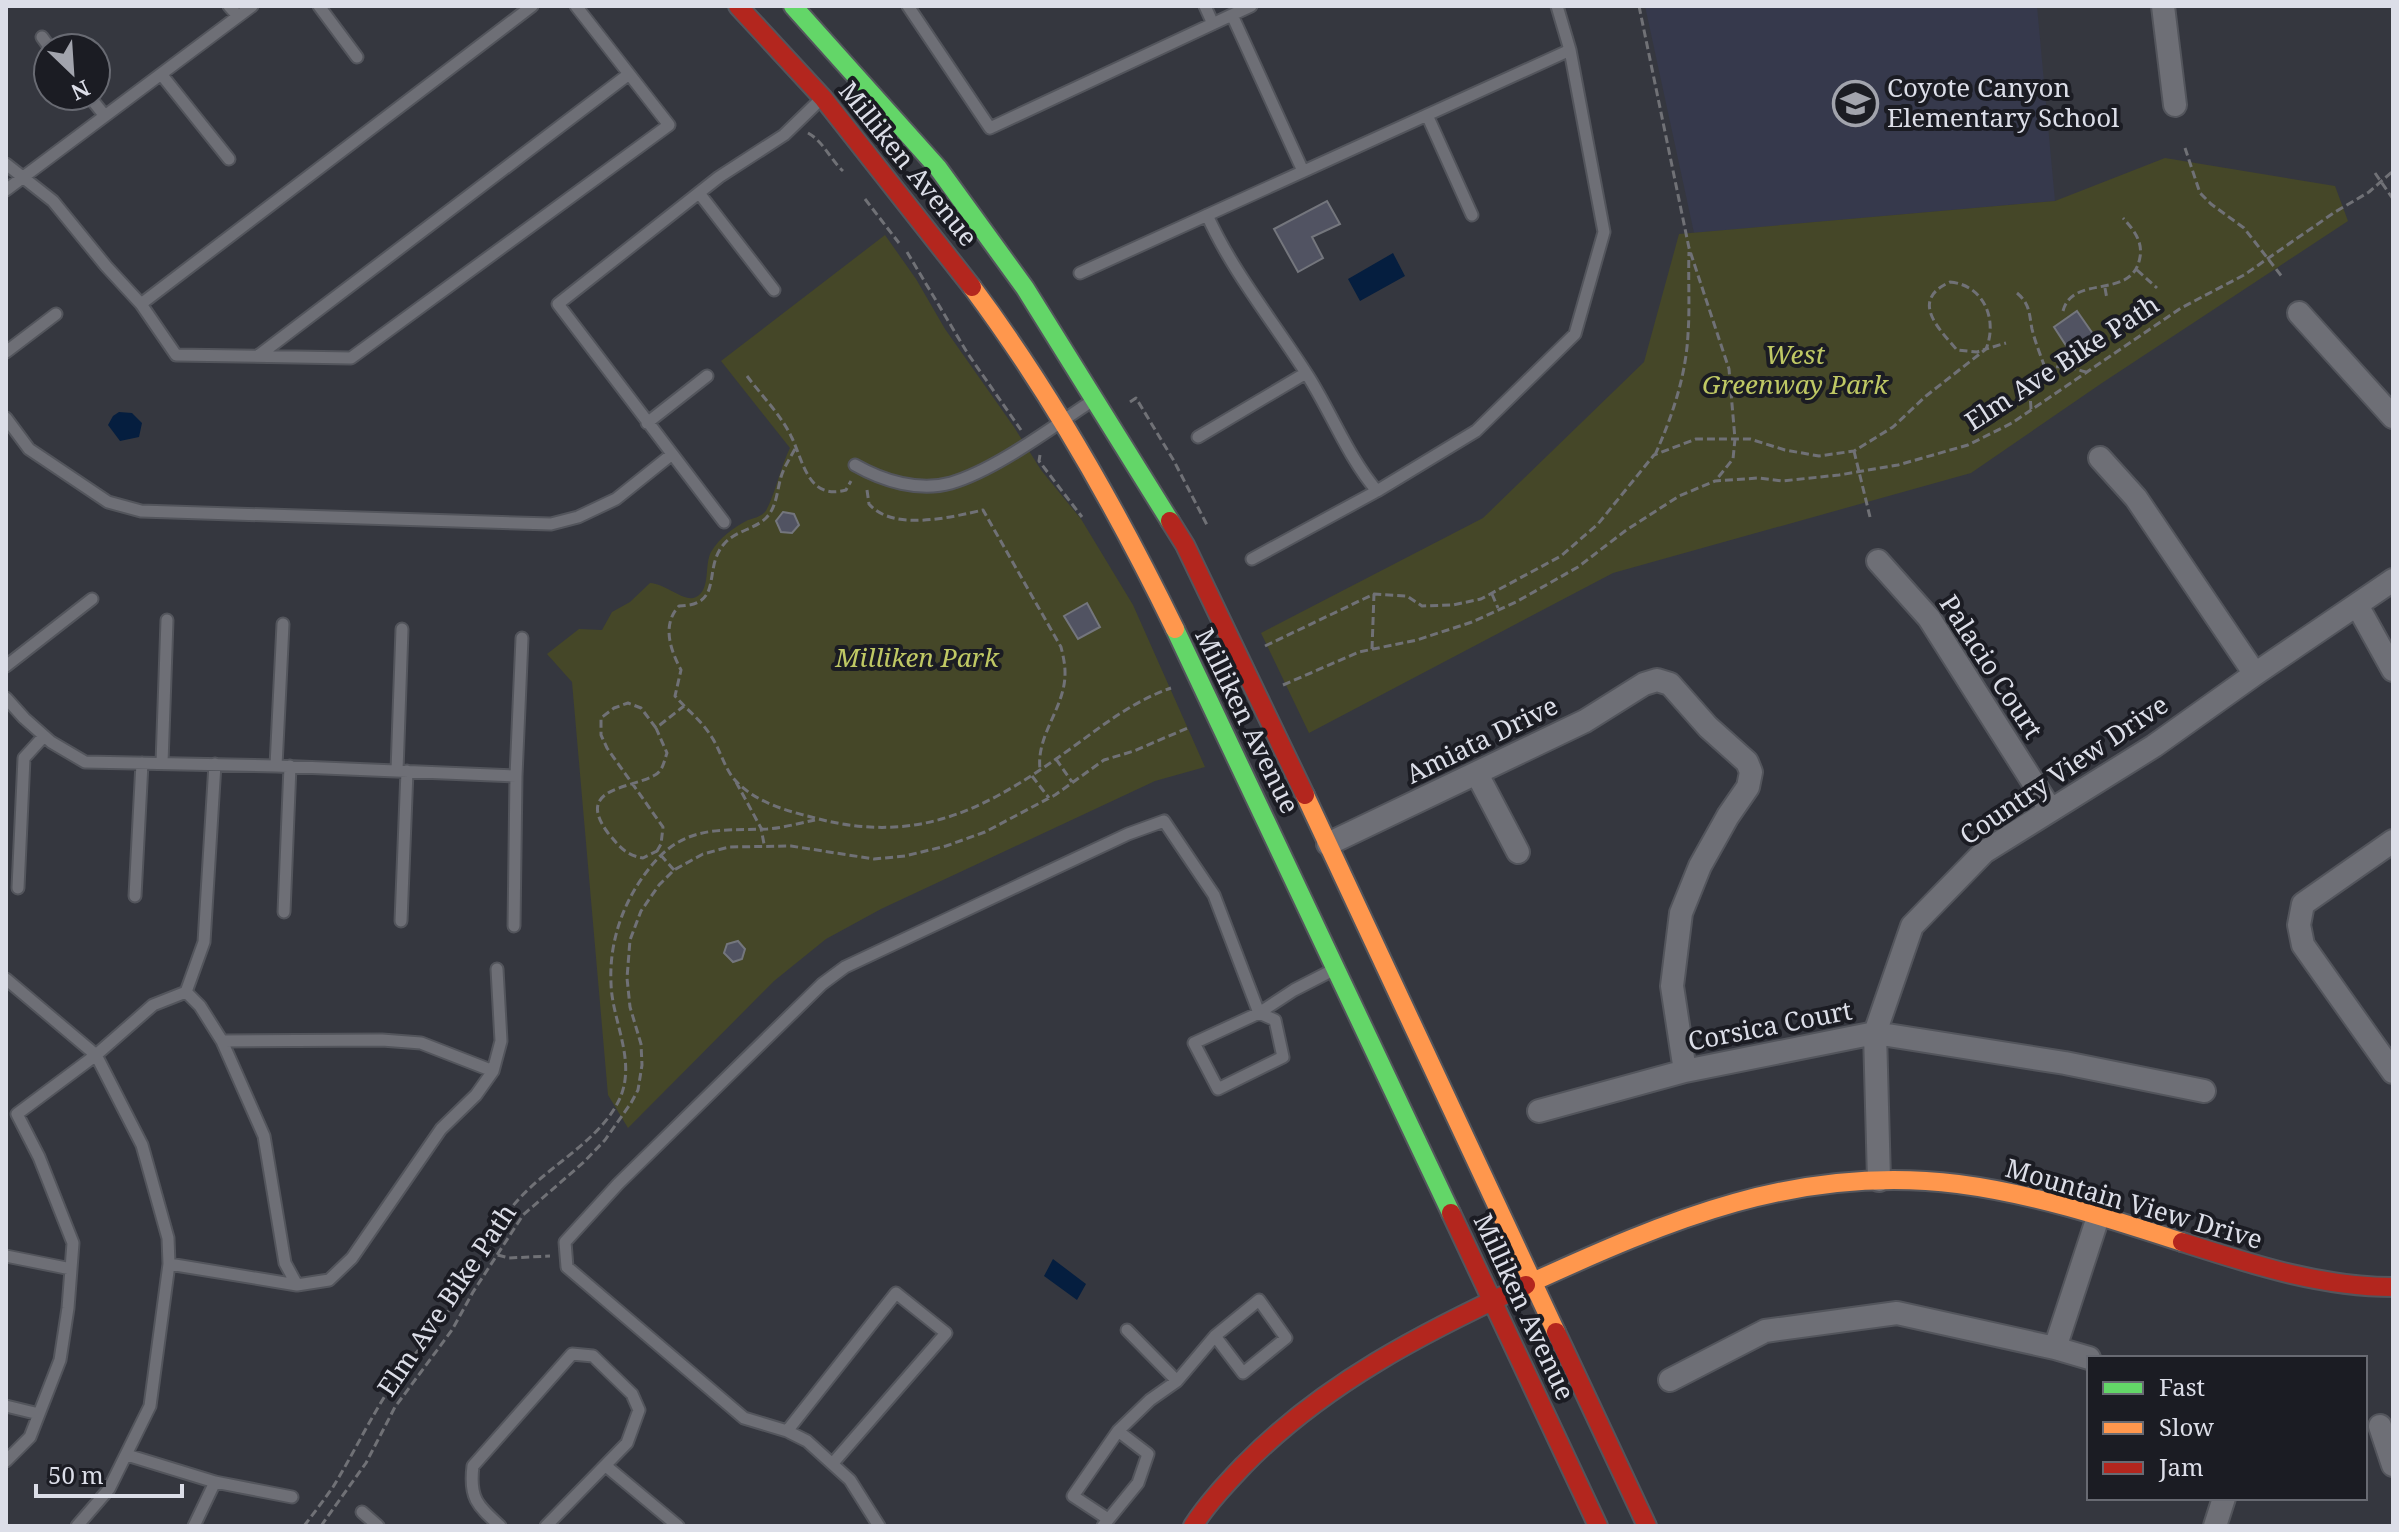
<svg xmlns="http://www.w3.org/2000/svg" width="2399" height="1532" viewBox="0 0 2399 1532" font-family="'Noto Serif',serif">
<rect width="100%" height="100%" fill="#35373f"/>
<path fill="#36394c" d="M1645,6H2037L2055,201L1694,233Z"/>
<path fill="#454728" d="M2165,158L2335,186L2348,221L2102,383L1971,473L1613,573L1309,733L1261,633L1483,518L1644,362L1679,234L2055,201Z
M885,235L916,279L945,329L1014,427L1041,470L1081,519L1133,605L1205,767L1155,781L881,909L826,939L774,981L628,1128L608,1095L572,682L547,654L579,629L602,630L612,612L630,602L650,583C667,584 684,603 696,597C711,590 704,565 711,552C720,537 733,528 748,520C754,518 760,517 765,512C773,501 782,463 790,448L721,361Z"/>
<path fill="#051e3f" d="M1393,253L1405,276L1360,301L1348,279Z
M119,412L132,413L142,423L139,437L120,441L108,425L113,416Z
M1053,1259L1086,1284L1077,1300L1044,1276Z"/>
<path fill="#515362" stroke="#74767d" stroke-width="2" d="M1327,201L1340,224L1312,237L1323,258L1298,272L1274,229Z
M2077,311L2093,334L2069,350L2054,327Z
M783,512L794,514L799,525L792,533L781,532L776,521Z
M1087,603L1100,627L1078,639L1064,616Z
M738,941L745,949L742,959L733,962L724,953L727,944Z"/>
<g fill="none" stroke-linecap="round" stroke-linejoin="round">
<defs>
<path id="lane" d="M229,6L238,16
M319,6L357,57
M908,6L990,128L1251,6
M1205,6L1213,24
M1232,15L1303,171
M42,37L50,48
M161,74L229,159
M89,96L105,116
M1427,115L1472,215
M6,164L53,201L106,266L141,304L176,355L351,358L669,125L576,6
M6,190L252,6
M699,193L774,290
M1207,215C1233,273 1274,322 1308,376C1332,414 1348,457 1377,491
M1080,273L1570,50
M141,304L532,6
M6,352L56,314
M258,356L629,74
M6,418L29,449L108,502L141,511L551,524L578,517L616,499L671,455
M647,423L707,376
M1198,437L1306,373
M855,465C883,481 919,492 951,483C996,470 1052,427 1092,401
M724,522L558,304L719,177L784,135L819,101
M1252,559L1377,491L1476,431L1575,334L1604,232L1570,50L1557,6
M6,666L92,599
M6,698L24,718L51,742L85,762L276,766L516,776L522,638
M162,763L167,620
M215,764L204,942L186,992L200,1006L222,1041L264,1136L285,1263L297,1285L329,1280L352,1258L441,1129L476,1095L493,1071L501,1041L497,969
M276,766L283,624
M397,771L402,629
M18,888L24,758L44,736
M135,896L142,763
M284,912L290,766
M401,921L407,771
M514,926L516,776
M6,979L96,1055L17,1114L39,1157L73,1243L68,1308L60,1360L30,1437L6,1461
M222,1041L382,1040L421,1043L493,1071
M6,1256L71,1269
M169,1264L297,1285
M1127,1330L1177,1381
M6,1406L39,1414
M787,1431L896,1293L946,1333L833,1463
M127,1455L215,1482L194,1526
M606,1466L678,1526
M215,1482L292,1497
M362,1512L378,1526
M1108,1519L1073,1496L1118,1431L1150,1400L1177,1381L1215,1336L1259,1300L1286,1338L1243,1373L1215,1336
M77,1526L109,1489L150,1406L169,1264L168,1238L142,1145L96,1055L153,1005L186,992
M500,1526C477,1505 469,1498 473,1466L572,1354L593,1356L632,1394L639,1410L627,1443L546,1526
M879,1526L850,1480L807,1441L787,1431L744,1418L567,1267L565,1242L618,1184L822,984L845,967L1128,834L1164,821L1214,895L1259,1013L1275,1020L1283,1057L1218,1089L1194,1043L1259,1013L1294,990L1331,971
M1103,1526L1138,1483L1148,1454L1118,1431"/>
<path id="street" d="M2163,6L2175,105
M2299,313L2393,417
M2100,458L2136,498L2255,674
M1878,561L1929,618L2050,809
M2357,605L2393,670
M1477,774L1518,852
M2393,841L2303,904L2299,925L2303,945L2393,1072
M1328,844L1585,721L1644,684L1657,680L1670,684L1708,727L1747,762L1751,772L1748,787L1728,816L1700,866L1681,913L1672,986L1685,1071
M1539,1111L1685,1071L1875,1033L2065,1063L2204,1091
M1879,1180L1875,1033L1912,926L1984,852L2154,746L2255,674L2393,580
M2055,1348L2098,1217
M1670,1380L1765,1331L1897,1313L2055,1348L2089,1358
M2380,1426L2393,1465
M2215,1526L2224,1498"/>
<path id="fast" d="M793,6L938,168L1025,288L1170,521
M1175,629L1451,1213"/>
<path id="slow" d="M972,287C1051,393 1117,510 1175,629
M1305,795L1556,1332
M1526,1285C1668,1220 1798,1164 1958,1184C2035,1194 2108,1218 2182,1242"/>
<path id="jam" d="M738,6L823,98L972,287
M1170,521L1185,545L1305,795
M1451,1213L1598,1526
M2182,1242C2251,1264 2320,1287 2393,1287
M1556,1332L1647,1526
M1193,1526C1207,1504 1226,1484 1244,1465C1323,1384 1424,1332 1526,1285"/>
</defs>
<use href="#lane" stroke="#53555c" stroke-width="15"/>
<use href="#street" stroke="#53555c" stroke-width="26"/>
<use href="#fast" stroke="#53555c" stroke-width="22"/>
<use href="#slow" stroke="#53555c" stroke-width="22"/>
<use href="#jam" stroke="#53555c" stroke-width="22"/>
<path stroke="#707176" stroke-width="3" stroke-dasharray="8 4" stroke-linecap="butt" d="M1639,6L1689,248L1729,369L1735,439L1733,459L1716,480
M808,133C823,141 830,159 843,171
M2185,148L2200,193L2211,204L2244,228L2283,278
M2375,173L2393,199
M865,199L899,243
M907,252L968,354L1021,430
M2137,270L2157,288
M1950,282C1984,285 1998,320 1986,349L1977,352L1957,350C1937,327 1910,300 1950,282Z
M2105,288L2107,299
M2017,293C2030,304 2029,313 2032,329C2035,342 2041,356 2045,368
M2063,311C2073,273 2133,301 2140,257C2143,241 2133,229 2123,218
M747,376C761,395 781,415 791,436C803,459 807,501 846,490L851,481
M1130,402L1136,398L1174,461L1207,525
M2031,409L2029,379C2051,364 2060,364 2086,372
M795,449C790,458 784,467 781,477C777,490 777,507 766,518C755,529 735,531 724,544C702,569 725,605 679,606C661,625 671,651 681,670L675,696C687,710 701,720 711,736C720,749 724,767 734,779C754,802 787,811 815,818C923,847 993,805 1077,744C1107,722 1136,700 1171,688
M1854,451L1870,517
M1040,455L1039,461L1082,517
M1655,455C1672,417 1686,376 1688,334C1690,307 1688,279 1689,252
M867,490L869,504C893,532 952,517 983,510L1061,647C1063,655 1065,664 1065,672C1066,707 1036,734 1040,769
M1492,594L1498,608
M1265,646L1374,594L1407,596L1422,606L1453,605L1481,599L1561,556L1598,524L1654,455L1696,439H1750L1785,450L1819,456L1854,451L1893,427L1926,396L1986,349L2006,343
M1372,649L1374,594
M1283,685L1359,652L1417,640L1472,622L1516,602L1578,567L1625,531L1679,496L1715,481L1758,478L1782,481L1839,475L1898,465L1968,445L2012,423L2181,308L2244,275L2335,212L2369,192L2393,171
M656,728L641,708L628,703L614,708L601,718V735L607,748L663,827L661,844L657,851
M1056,759L1072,782
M1032,776L1049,798
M736,782L761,828L764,844
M674,870L657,851L643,858C625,855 619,846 608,833C574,787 631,789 655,775C663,771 664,761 667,753L656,728L684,706
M486,1252L509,1258L550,1256
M304,1526C314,1513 324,1500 333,1487C354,1453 371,1416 394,1382C411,1357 432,1336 449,1310C455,1302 458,1293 463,1284C470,1271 480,1261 487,1249C495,1235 502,1220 512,1207C540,1171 593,1146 616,1106C640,1065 612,1024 611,983C609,942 623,902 648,870C683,824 718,831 767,829C783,828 800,823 815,820
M321,1526L366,1463L395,1407L452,1330L473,1292L523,1215L584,1162L605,1140L631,1103L638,1090L642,1065L641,1044L630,1007L627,978L630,940L641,911L659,885L674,870L703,854L729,847L791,846L874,859L905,856L946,846L985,832L1055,795L1104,760L1134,751L1190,727"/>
<use href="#lane" stroke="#6e6f76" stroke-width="11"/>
<use href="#street" stroke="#6e6f76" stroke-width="22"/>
<use href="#fast" stroke="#63d668" stroke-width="18"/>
<use href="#slow" stroke="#ff974d" stroke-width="18"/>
<use href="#jam" stroke="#b3261e" stroke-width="18"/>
</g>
<defs>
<symbol id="school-ring" viewBox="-11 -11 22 22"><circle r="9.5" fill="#1b1c23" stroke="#a2a4ad" stroke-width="1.5"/><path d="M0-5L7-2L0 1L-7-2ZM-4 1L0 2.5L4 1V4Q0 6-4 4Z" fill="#a2a4ad"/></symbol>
</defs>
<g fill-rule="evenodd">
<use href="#school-ring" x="1830" y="78" width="51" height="51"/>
</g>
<g text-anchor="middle" stroke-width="8" stroke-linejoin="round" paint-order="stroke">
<g font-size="26" fill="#dcdee8" stroke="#1b1c23" text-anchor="start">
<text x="1887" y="97">Coyote Canyon<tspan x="1887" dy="30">Elementary School</tspan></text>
</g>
<g font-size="26" fill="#dcdee8" stroke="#1b1c23">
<text transform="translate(908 164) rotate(51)" y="9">Milliken Avenue</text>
<text transform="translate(2062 363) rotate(-33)" y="9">Elm Ave Bike Path</text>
<text transform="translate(1991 667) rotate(57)" y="9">Palacio Court</text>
<text transform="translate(1247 721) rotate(64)" y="9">Milliken Avenue</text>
<text transform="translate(1482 740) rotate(-26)" y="9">Amiata Drive</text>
<text transform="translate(2064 770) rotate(-34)" y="9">Country View Drive</text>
<text transform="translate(1770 1026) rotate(-11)" y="9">Corsica Court</text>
<text transform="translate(2134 1204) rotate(16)" y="9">Mountain View Drive</text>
<text transform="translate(447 1300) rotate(-56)" y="9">Elm Ave Bike Path</text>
<text transform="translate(1524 1307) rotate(65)" y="9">Milliken Avenue</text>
</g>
<g font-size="26" font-style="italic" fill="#bfc864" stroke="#1b1c23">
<text x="1795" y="364">West<tspan x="1795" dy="30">Greenway Park</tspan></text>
<text x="917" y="667">Milliken Park</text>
</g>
</g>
<rect width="2399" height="1532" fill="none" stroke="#dcdee8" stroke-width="16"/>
<rect x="2087" y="1356" width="280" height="144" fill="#1b1c23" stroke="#686a72" stroke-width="2"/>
<rect x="2103" y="1382" width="40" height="12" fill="#63d668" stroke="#686a72" stroke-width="2"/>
<text x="2159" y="1396" font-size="24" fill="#dcdee8">Fast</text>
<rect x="2103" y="1422" width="40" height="12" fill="#ff974d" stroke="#686a72" stroke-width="2"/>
<text x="2159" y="1436" font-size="24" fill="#dcdee8">Slow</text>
<rect x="2103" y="1462" width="40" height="12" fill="#b3261e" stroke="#686a72" stroke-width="2"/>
<text x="2159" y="1476" font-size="24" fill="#dcdee8">Jam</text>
<g transform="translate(72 72) rotate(155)"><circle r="38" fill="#1b1c23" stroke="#686a72" stroke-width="2"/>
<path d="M0-6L14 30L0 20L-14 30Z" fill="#a2a4ad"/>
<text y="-12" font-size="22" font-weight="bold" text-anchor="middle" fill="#dcdee8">N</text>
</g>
<path d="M36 1484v12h146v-12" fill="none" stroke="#dcdee8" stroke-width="4"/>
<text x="48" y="1484" font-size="24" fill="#dcdee8" stroke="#1b1c23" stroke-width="6" paint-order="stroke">50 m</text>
</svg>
